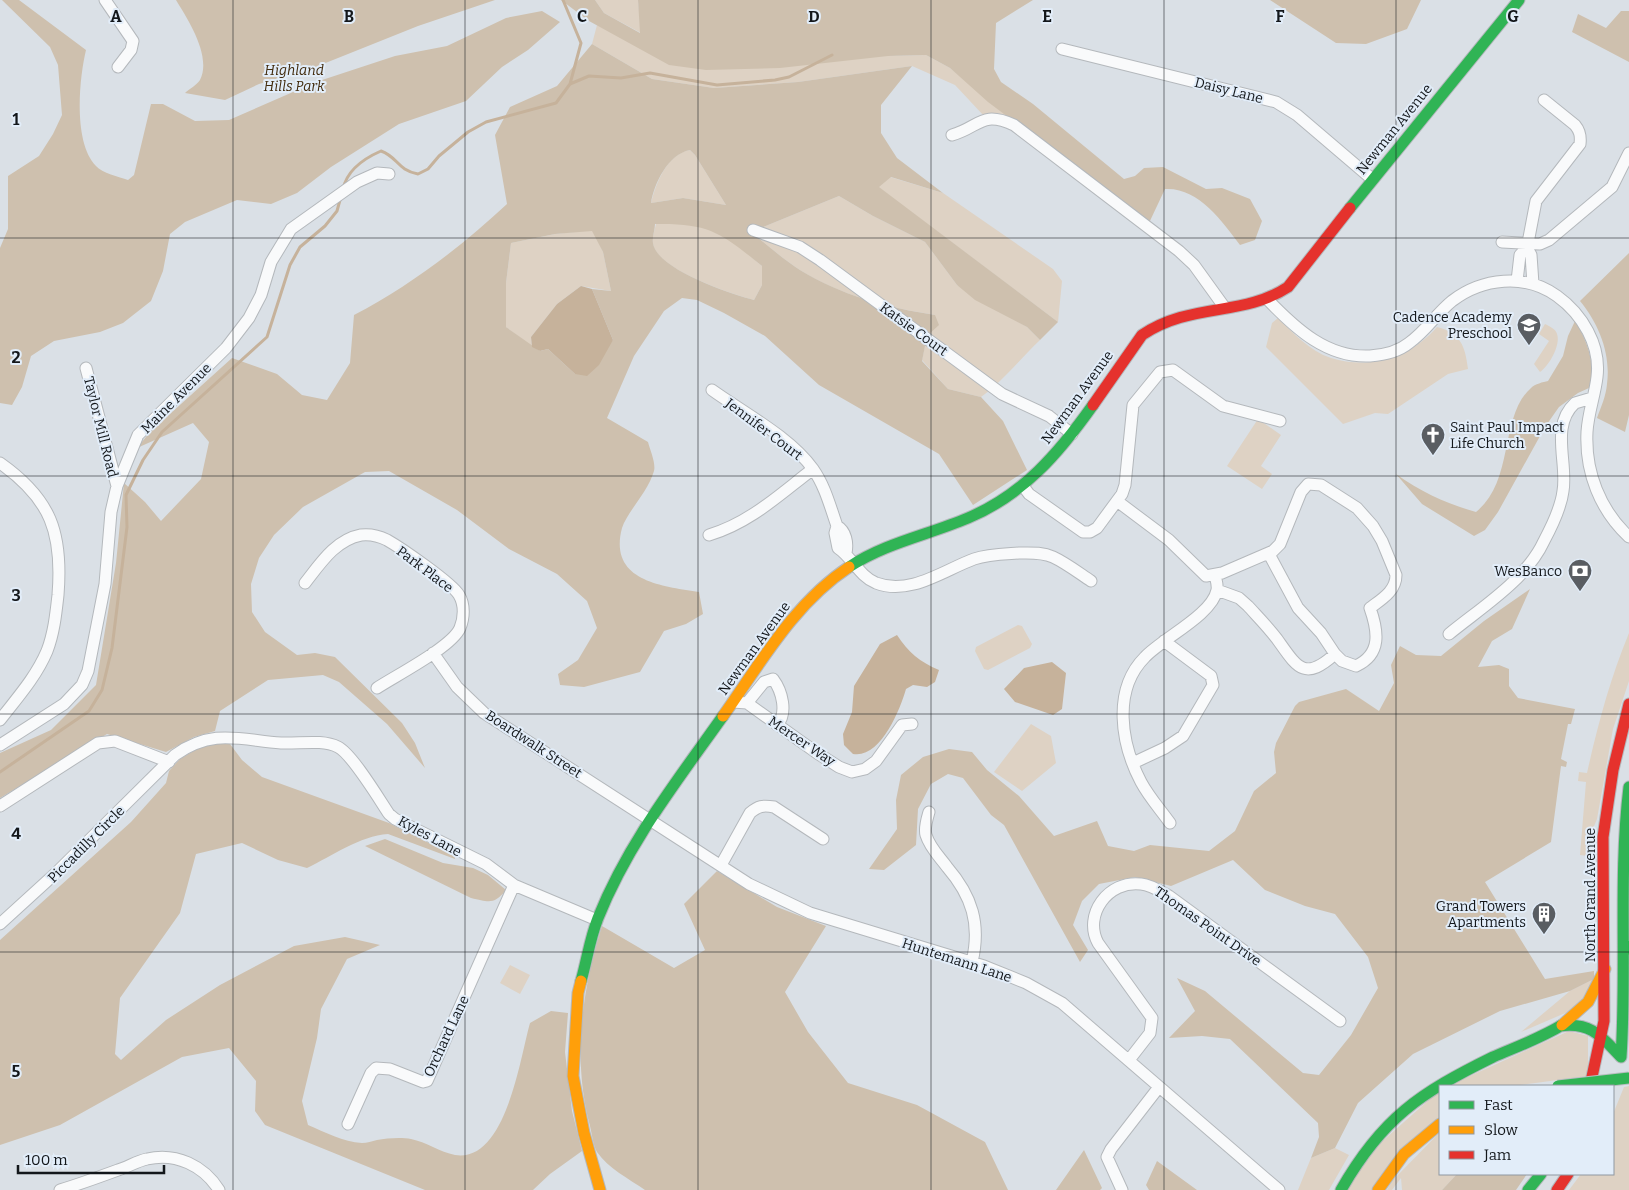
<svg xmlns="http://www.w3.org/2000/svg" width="1629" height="1190" viewBox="0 0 1629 1190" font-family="Bitter,serif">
<rect width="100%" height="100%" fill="#dae0e6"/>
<path fill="#ded2c4" d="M595,0H638L641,33L604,13Z
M597,25L630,42L888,56L926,55L950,68L1009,117L997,113L984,116L955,85L912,66L798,82L714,88L652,79L592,44Z
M690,150L695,155L726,205L683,198L651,203C656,183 667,154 690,150Z
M890,177L943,193L1053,269L1062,281L1058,322L878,187Z
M839,196L873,216L925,242L957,285L1027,327L1040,340C1020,359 1003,381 981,397L948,389L922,360L927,336L935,315C890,308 839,295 800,270C783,259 767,245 751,232Z
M656,224C671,224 688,223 703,227C725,231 745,252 762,266V285L754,300C732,294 655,269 653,243C652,237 655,229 656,224Z
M593,230L603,252L611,291L581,286L557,304L531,337L532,347L506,327V283L511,243L555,234Z
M1278,318C1293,333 1310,351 1331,358C1370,370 1410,358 1437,327C1461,333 1465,346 1468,369L1448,374L1388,414L1375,413L1343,424L1266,347L1272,323Z
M1545,324C1549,326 1556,329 1557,334C1561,345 1549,366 1540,372L1534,364L1549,341L1539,334Z
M1258,419L1281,435L1261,466L1272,474L1262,489L1227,466Z
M1018,625L1022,626L1032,644L1030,648L988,670L984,669L975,651L976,647Z
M1629,633V681L1613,729L1597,819L1589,838L1588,856L1580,855L1586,782L1578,781L1579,772L1587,773C1598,724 1610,679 1629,633Z
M1031,724L1051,736L1056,763L1022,791L994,772Z
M510,965L530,975L520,994L500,983Z
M1594,979L1577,1008L1521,1032L1570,991Z
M1569,1031L1588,1036V1076L1512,1086H1448Z
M1629,1086V1190H1569L1581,1174H1613V1114L1624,1087Z
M1440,1090V1117L1371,1190H1347L1368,1154Z
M1440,1132V1174H1457L1442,1190H1402L1401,1178L1392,1190H1387L1392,1181Z
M1335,1148L1349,1155L1329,1190H1298L1311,1158Z"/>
<path fill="#cec0ae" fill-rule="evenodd" d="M2,0H19L86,50C79,79 73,143 96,166C102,173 119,177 128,180L134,175L151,104H163L195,121L229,120L316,82L395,56L447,46L506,18L542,11L560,22L528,50L502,67L466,101L399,124L331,167L297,193L271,204L237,200L185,222L170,234L163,271L151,301L123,323L100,332L54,341L31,356L22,387L12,405L0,403V248L8,229V176L39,156L53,134L62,115L58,65L50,47Z
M176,0H495L418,26L308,70L259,84L225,100L185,93C189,89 197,85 200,80C212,56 188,20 176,0Z
M561,0H595L604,13L640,33L638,0H1033L996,23L994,69L1001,82L1033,104L1124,179L1135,176L1144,168L1163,167L1206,189L1222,188L1250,199L1262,221L1255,240L1240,245C1222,221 1198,187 1165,189L1149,223L988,102L950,68L926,55L888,56L780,68L706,70L669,65L589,21Z
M1270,0H1421L1407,29L1366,44L1336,43Z
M1621,11H1629V62L1572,32L1578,14L1606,28Z
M592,44L652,79L714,88L798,82L912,66L881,105V133L897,158L943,193L891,177L879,187L1058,322L1040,340L1027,327L975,300L957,285L925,242L873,216L839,196L751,232C767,245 783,259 800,270C840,295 889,308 935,315L939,325L927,336L922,361L948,389L981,397L1003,421L1027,470L973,505L939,454L819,385L765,336L724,313L697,300L682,298L664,311L634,356L607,418L648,442C650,450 656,463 654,471C648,492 627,512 622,528C608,581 662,586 699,592L703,614L686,624L664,631L640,672L584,687L560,685L558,674L578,660L597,628L587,601L557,574L509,549L457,510L389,471L365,472L303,507L274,535L259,558L251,584L252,612L265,632L297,655L315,653L335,657L402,723L415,743L425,768L387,724L339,682L323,675L268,680L220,711L215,731L194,737L166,752L107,734L0,798V753L51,730L96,685L116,563L124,483L145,502L161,521L201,479L209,442L193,423L137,448L150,432L232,358L277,374L302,395L327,400L350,363L354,315C410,286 462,246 507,204L495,135L510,107L557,86ZM690,150L695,155L726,205L683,198L651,203C654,184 668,154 690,150ZM655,224C710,223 721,233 762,266V285L754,300C731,294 656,269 653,243C652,237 655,230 655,224ZM592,231L603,252L611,291L592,289L613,340L575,374L548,349L540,351L506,327V283L511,243L555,234Z
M1629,253V415L1625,432L1597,418C1601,407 1606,396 1607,384C1611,354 1599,324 1580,301Z
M1575,321C1587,340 1597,366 1589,388L1578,393L1559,407L1545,427L1498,512L1485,530L1474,536L1422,504L1396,474C1421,492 1447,504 1476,512C1515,481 1499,416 1531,388C1535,384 1543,382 1548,381L1563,356L1568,336Z
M1530,589L1512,629L1492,641L1478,667L1499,665L1509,669V686L1518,698L1575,709L1571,724H1568L1561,759L1567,762L1566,767L1561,766L1551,842L1485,882L1545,979L1594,971V979L1570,991L1500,1011L1413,1054L1358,1103L1335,1148L1311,1158L1319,1137L1318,1123L1230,1039L1202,1036L1169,1038L1195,1011L1177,978L1205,991L1303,1073L1319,1075L1351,1035L1378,988L1368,957L1335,914L1305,906L1265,890L1233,860L1171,886L1135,877L1099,884L1082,901L1073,925L1088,950L1080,962L1004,825L991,815L963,778L948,774L931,784L918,809L916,845L884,870L869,869L897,829L896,800L901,775L923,757L949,749L972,752L987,770L1019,796L1054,836L1097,821L1108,846L1134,851L1150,845L1209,851L1235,831L1254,791L1276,773L1274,752L1276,743L1295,706L1299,702L1346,689L1379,711L1394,683L1391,665L1400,646L1416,655L1441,656L1484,621Z
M213,744H230L242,760L262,777L389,823L455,856V859L388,834C360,836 332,856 307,868L278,860L242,843L196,854L180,913L120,998L115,1054L121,1060L166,1020L220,985L294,946L345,937L380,945L347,959L321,1009L317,1038L302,1101L308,1125C325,1132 343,1142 362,1143C367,1143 372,1141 377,1140C387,1138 402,1137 411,1139C426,1142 440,1152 455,1155C506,1163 520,1058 530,1023L551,1011L568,1013L565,1052L572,1111L582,1151L550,1174L533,1190H425L265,1125L255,1111L256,1081L229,1048L182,1057L60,1125L0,1145V940L131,822L166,783L169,771L180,759L200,747Z
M385,839L443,863L473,868L488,875L506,890C494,905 489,902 471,898L365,846Z
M717,871L777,907L826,926L785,992L808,1032L848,1083L917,1105L985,1142L1008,1190H645C629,1179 608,1168 597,1152C593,1145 592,1134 590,1126C572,1059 582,990 602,926L674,968L705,950L684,904Z
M1084,1150L1102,1188L1100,1190H1056Z
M1157,1161L1197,1190H1149L1146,1185Z
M1457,1174H1527L1516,1190H1442Z"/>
<path fill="#c6b29b" d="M581,286L592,289L613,340L599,365L587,376L575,374L548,349L540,351L532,347L531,337L557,304Z
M897,635C908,652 920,662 939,670L935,682L927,687L913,685L906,689C900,710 880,759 853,754L844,745L843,734L852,712L854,686L880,644Z
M1052,662L1066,673L1062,709L1053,715L1015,702L1004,689L1024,668Z"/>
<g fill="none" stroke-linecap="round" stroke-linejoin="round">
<path stroke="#c6b29b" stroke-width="3" d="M570,84L589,76L621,78L650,73L717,85L775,80L789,77L832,55
M343,189C347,170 365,158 381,151C398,157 397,170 418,174L428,169L439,156L468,132L486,122L556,103L570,84L581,43L563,0
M0,772L89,711L102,690L112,648L127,527L126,495L143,460L162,432L267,337L290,265L300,247L325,226L337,211L340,200"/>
<defs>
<path id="street" d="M105,0L133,41L131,50L118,67
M1062,49L1276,102L1297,115L1372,179
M952,135C980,127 981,110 1014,125L1179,251L1194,265L1225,308
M753,230L800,247L820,260L1002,394L1049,416L1072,434
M1502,242L1540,244L1549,240L1612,187L1629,153
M1517,281L1520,255L1527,248
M1533,284L1531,255L1527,248L1536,201L1580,144C1581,136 1580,131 1575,125L1544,100
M1268,300C1296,329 1327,358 1370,356C1384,355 1398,352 1409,343C1426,331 1436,314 1452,301C1482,278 1525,273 1557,296C1582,314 1601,345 1597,377C1595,395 1588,413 1587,432C1585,472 1600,510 1629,537
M86,368L117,486
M712,390C744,413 790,437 813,469C825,486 830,506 837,526C846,531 848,543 846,553
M0,463C51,499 63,533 58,595C56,613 54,633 47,651C36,677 17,698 0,720
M1023,486L1029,494L1083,532H1090L1097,528L1122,494L1125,485L1133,405L1160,372L1173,370L1223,406L1280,421
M1117,501L1169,540L1206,576L1222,573L1273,551L1280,544L1301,492L1308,484L1321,485L1357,508L1373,526L1382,541L1396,575C1396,591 1382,599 1370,608C1378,631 1382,654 1356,666L1342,661L1335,654
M837,526L835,533L838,548C852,557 859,576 876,583C910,596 944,570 974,559C988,554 1004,554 1019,553C1030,553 1042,552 1053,557C1066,563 1079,573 1091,581
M709,535C750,523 780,494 813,469
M305,583C320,564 335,540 361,535C370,534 379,536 387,540C401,548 452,583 459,595C465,605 464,618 460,628C452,647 395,676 377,688
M1217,590L1239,598L1248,606C1258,617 1268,627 1277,639C1297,667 1304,682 1335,654L1321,633L1298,608L1269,554
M1449,634C1482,607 1526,580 1544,541C1552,526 1561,508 1563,491C1568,463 1550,426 1575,403L1592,398
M433,653L457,687L484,713L749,884L810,913L984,966L1026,983L1062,1003L1279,1190
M733,702L747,703L817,753L839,767L852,772L865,769L876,761L902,725L912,724
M747,703L764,682L773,679C782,691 788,713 777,725
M0,745L64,704L82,685L88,671L105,584L111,512L117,486L138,435L226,348L249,318L261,295L271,262L291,229L357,182L377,173L389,174
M1133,763L1165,748L1183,736L1213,685L1211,676L1164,641
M0,806L98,743L115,741L169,762
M929,812C927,819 924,828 926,835C930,848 939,856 947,867C972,896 981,924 972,962
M1170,823C1160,809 1149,797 1141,782C1121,744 1112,690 1145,657C1163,638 1212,615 1217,590C1218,585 1216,580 1215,575
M721,865L750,813C758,806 763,805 774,807L823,839
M0,924L57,872L175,755C213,728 240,740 281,743C299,744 322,739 338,747C352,754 379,799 389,814L395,819L486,864L514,885L597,920
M1129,1060L1150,1033L1152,1018L1098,943C1083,915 1108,880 1141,884C1151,885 1160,891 1169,896L1340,1021
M348,1124L371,1073L376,1068L390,1069L423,1082L427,1081L514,885
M60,1190C80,1184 99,1177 118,1170C128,1167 137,1161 147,1159C176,1152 204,1166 219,1190
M1122,1190L1107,1157L1111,1149L1159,1087"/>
<path id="fast" d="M1350,208L1519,0
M849,567C885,543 928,535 968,518C1023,495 1059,453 1093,405
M1625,945L1629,949
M581,981C587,960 590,938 598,918C628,843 677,781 723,716
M1560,1026C1591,1022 1601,1036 1621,1057
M1621,1057C1627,967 1618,877 1629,787
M1341,1190C1382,1118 1420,1093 1493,1057C1516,1047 1541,1038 1562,1025
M1528,1190L1541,1174"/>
<path id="slow" d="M723,716C760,664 794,603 849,567
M581,981L578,993L573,1076L584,1133L600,1190
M1562,1025L1588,1002L1605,969
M1378,1190L1404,1154L1440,1124"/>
<path id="jam" d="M1093,405L1142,335C1191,302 1243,317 1288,287L1350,208
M1590,1086L1604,1021L1603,837L1613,770L1629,704
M1557,1190L1568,1174"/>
</defs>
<use href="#street" stroke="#b4b8bc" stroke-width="13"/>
<use href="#fast" stroke="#b4b8bc" stroke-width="13"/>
<use href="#slow" stroke="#b4b8bc" stroke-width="13"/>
<use href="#jam" stroke="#b4b8bc" stroke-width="13"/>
<use href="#street" stroke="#f9fafb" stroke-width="11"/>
<use href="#fast" stroke="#30b455" stroke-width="11"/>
<use href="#slow" stroke="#ff9f0a" stroke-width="11"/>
<use href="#jam" stroke="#e5322d" stroke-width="11"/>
<defs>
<path id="fast-bridge" d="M1558,1086L1629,1078"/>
</defs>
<use href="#fast-bridge" stroke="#b9bdc0" stroke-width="13" stroke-linecap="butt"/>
<use href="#fast-bridge" stroke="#30b455" stroke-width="11"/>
</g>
<path fill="none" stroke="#13171b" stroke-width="1" stroke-opacity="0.55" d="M233,0V1190M465,0V1190M698,0V1190M931,0V1190M1164,0V1190M1396,0V1190M0,238H1629M0,476H1629M0,714H1629M0,952H1629"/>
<defs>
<symbol id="school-pin" viewBox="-11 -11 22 30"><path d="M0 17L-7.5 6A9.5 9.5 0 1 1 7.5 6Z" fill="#595d62" stroke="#e2edf9"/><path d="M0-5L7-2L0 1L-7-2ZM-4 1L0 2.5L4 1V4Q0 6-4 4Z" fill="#fff"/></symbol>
<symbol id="church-pin" viewBox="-11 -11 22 30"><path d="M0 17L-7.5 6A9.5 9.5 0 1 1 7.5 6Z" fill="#595d62" stroke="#e2edf9"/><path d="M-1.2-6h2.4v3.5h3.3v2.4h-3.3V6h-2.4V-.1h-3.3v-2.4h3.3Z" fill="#fff"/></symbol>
<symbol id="bank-pin" viewBox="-11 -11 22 30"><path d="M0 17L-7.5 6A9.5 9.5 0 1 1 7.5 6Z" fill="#595d62" stroke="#e2edf9"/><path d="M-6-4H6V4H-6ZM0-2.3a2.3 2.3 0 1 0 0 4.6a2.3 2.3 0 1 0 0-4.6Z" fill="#fff"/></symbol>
<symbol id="building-pin" viewBox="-11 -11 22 30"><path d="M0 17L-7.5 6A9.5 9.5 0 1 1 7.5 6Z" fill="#595d62" stroke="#e2edf9"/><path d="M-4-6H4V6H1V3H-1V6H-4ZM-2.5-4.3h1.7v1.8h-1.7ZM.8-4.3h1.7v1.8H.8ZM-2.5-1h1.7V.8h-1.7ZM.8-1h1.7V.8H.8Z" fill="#fff"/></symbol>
</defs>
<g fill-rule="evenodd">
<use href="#school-pin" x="1515" y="311" width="28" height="38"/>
<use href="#church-pin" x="1419" y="421" width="28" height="38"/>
<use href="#bank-pin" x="1566" y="557" width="28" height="38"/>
<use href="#building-pin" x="1530" y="900" width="28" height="38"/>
</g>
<g text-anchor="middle" stroke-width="4" stroke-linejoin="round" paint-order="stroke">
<g font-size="14" font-style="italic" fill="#422b0d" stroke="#e2edf9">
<text x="294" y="75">Highland<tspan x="294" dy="16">Hills Park</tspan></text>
</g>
<g font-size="14" fill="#13171b" stroke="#e2edf9">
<text transform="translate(1229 90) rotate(14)" y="5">Daisy Lane</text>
<text transform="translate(1394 129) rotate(-51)" y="5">Newman Avenue</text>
<text transform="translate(914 329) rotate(36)" y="5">Katsie Court</text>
<text transform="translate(1077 397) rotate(-54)" y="5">Newman Avenue</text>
<text transform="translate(176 398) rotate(-45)" y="5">Maine Avenue</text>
<text transform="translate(101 427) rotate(76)" y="5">Taylor Mill Road</text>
<text transform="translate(764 429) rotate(37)" y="5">Jennifer Court</text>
<text transform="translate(425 569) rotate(37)" y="5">Park Place</text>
<text transform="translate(754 648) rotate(-54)" y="5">Newman Avenue</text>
<text transform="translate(802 741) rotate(34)" y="5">Mercer Way</text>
<text transform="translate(534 744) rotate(33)" y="5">Boardwalk Street</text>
<text transform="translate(430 836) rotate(28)" y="5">Kyles Lane</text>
<text transform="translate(86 844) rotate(-45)" y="5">Piccadilly Circle</text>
<text transform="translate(1590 895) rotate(-90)" y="5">North Grand Avenue</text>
<text transform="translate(1208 926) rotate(35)" y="5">Thomas Point Drive</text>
<text transform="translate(957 960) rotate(18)" y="5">Huntemann Lane</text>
<text transform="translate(446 1036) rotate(-65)" y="5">Orchard Lane</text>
</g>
<g font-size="14" fill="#13171b" stroke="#e2edf9" text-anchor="end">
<text x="1512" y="322">Cadence Academy<tspan x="1512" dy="16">Preschool</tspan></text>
<text x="1450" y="432" text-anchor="start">Saint Paul Impact<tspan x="1450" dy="16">Life Church</tspan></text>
<text x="1562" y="576">WesBanco</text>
<text x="1526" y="911">Grand Towers<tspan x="1526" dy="16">Apartments</tspan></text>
</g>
</g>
<g font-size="16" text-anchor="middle" font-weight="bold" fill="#13171b" stroke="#e2edf9" stroke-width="4" stroke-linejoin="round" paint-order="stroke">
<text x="116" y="22">A</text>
<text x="349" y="22">B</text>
<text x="582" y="22">C</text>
<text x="814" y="22">D</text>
<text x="1047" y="22">E</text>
<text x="1280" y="22">F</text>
<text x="1513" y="22">G</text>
<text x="16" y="125">1</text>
<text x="16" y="363">2</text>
<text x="16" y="601">3</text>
<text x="16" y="839">4</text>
<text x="16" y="1077">5</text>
</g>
<rect x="1439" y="1085" width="175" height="90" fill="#e2edf9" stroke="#8f97a0"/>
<rect x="1449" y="1101" width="25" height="8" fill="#30b455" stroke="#8f97a0"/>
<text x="1484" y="1110" font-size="15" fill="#13171b">Fast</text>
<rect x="1449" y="1126" width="25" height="8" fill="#ff9f0a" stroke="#8f97a0"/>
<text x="1484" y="1135" font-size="15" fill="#13171b">Slow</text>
<rect x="1449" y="1151" width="25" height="8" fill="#e5322d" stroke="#8f97a0"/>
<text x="1484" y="1160" font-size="15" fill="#13171b">Jam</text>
<path d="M18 1165v8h146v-8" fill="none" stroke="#13171b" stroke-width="2.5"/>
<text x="25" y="1165" font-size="15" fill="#13171b" stroke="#e2edf9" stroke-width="4" paint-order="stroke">100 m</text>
</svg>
